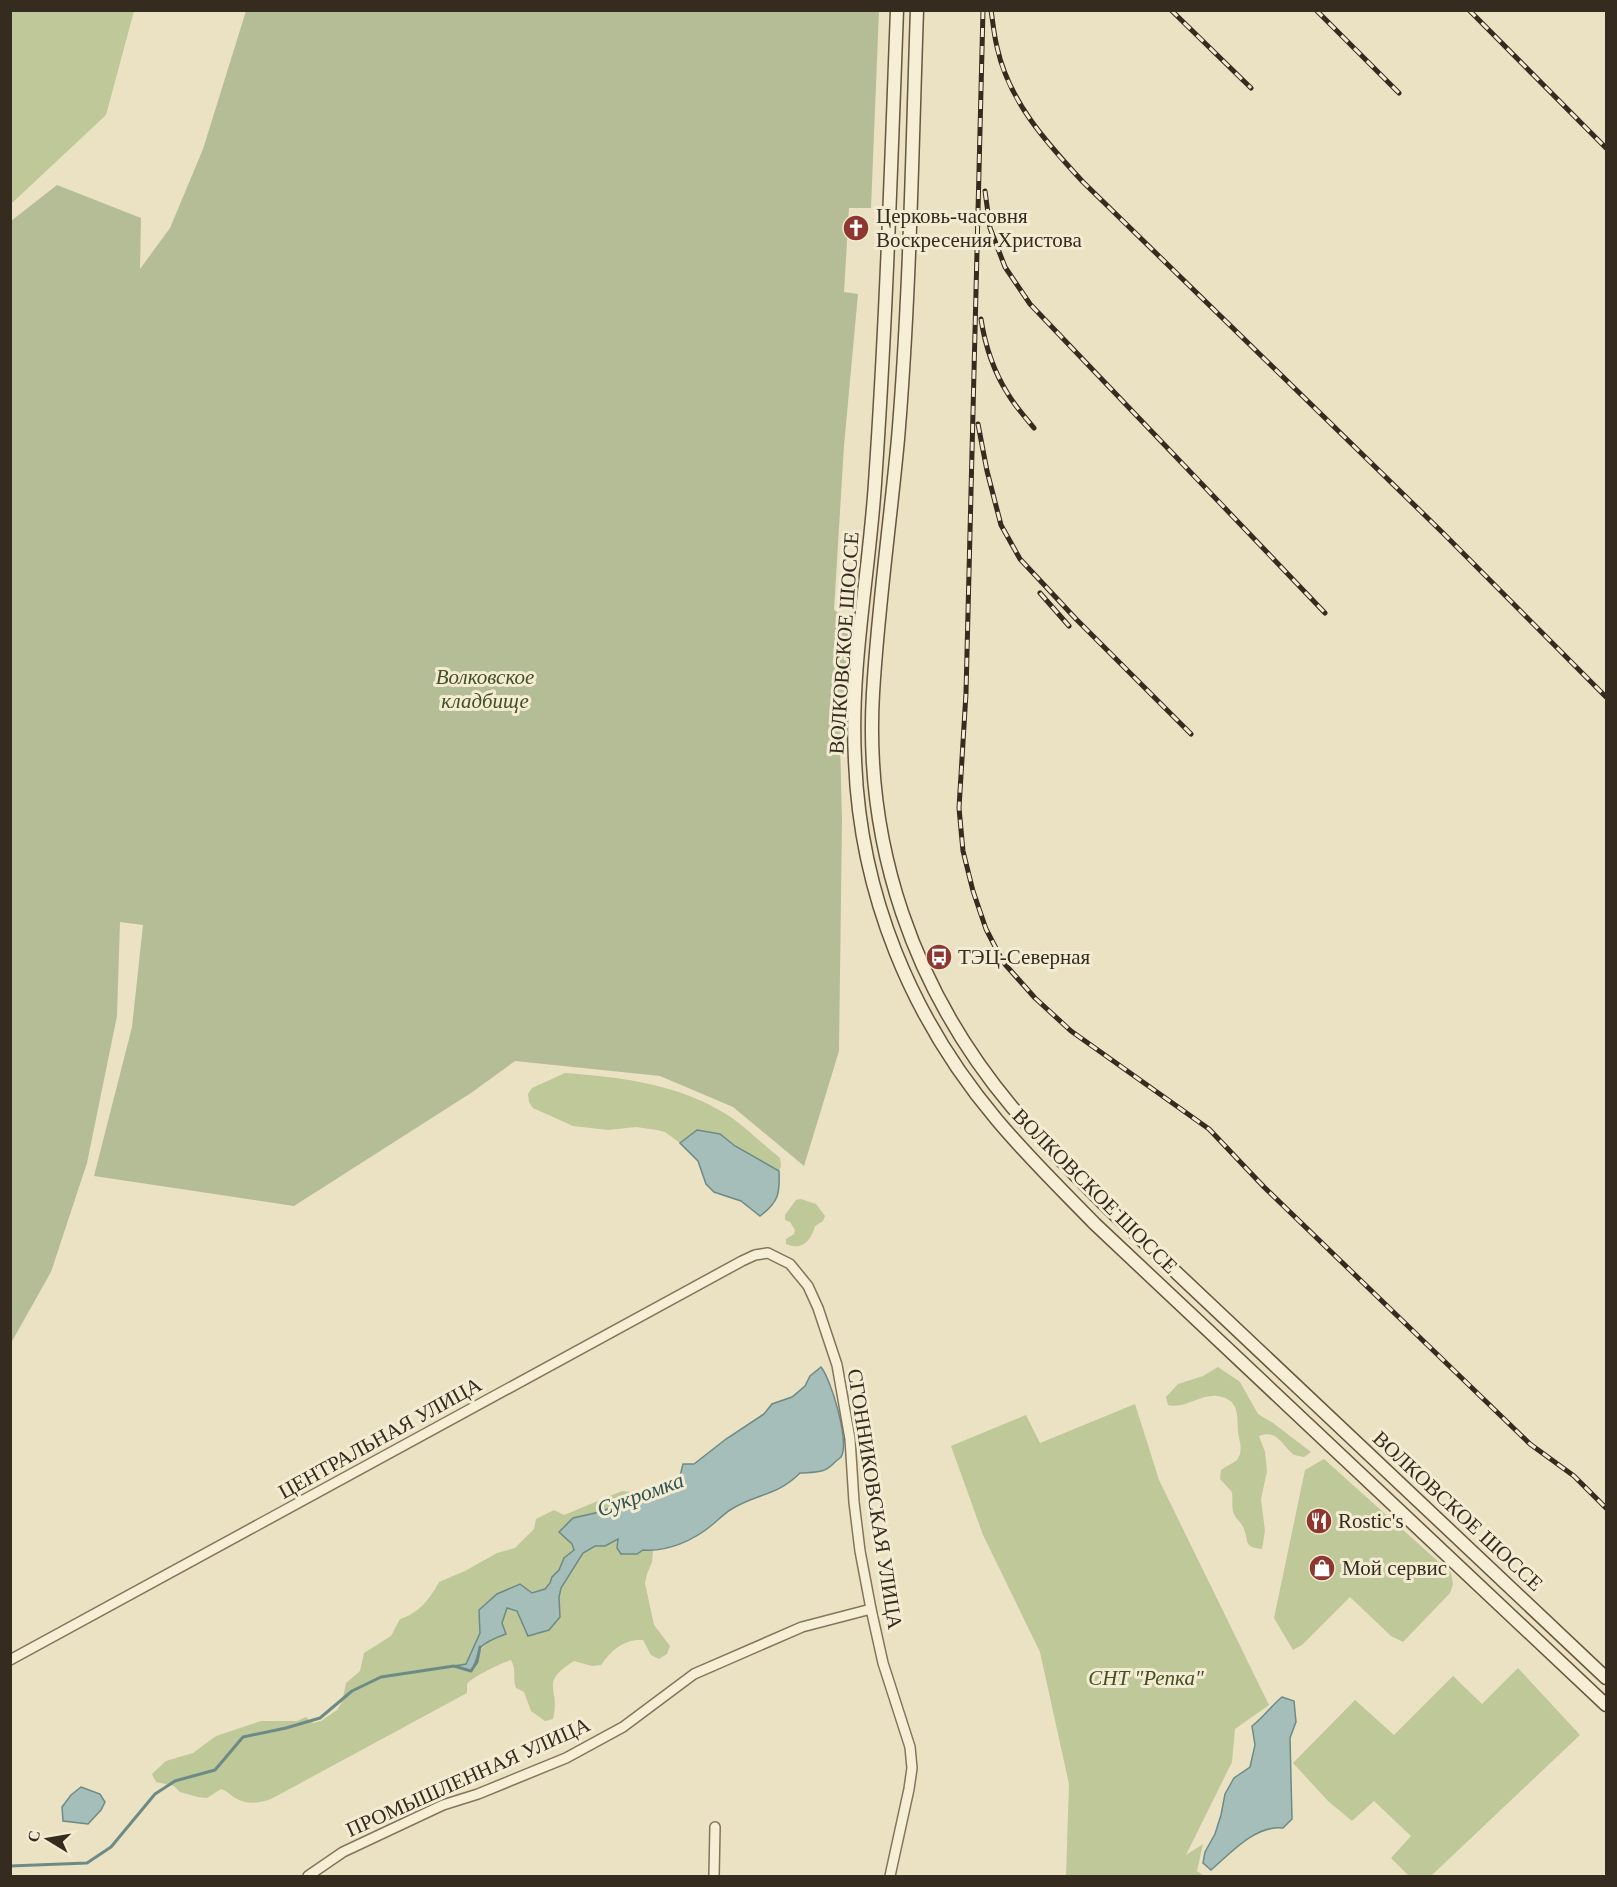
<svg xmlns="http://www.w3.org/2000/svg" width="1617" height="1887" viewBox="0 0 1617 1887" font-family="Georgia,serif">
<rect width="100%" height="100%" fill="#ebe2c3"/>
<path fill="#bec898" d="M11,10L134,11L106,115L11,204Z
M565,1073C621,1077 678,1084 726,1114C745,1126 762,1144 780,1158L781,1166L779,1171L735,1146L720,1134L697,1130L680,1143L665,1132L657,1130L636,1127L608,1130L573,1126L533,1108L529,1102L528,1094L532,1088Z
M801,1199L816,1204L825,1216L823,1221L815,1226C811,1241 802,1251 786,1244V1239L794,1234L795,1230L790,1222L785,1220V1215L796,1200Z
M1218,1367L1240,1382L1258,1414L1273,1423L1311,1452L1304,1457C1303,1457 1295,1455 1294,1455C1282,1446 1278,1429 1259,1436L1265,1452L1267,1471L1261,1499L1265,1531L1262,1549C1242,1547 1250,1541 1243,1527C1241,1522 1237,1520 1235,1516C1231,1509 1233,1500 1232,1492L1220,1479L1221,1470C1225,1467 1233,1463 1237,1460C1244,1450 1239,1441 1238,1432C1237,1418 1240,1402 1222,1397C1203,1391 1186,1410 1168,1405L1166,1397L1178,1384L1203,1376Z
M1135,1404L1159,1480L1269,1705L1235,1729L1232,1762L1186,1855L1203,1844L1197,1871L1204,1876H1066L1069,1784L1040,1652L983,1535L951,1446L1026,1415L1040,1443Z
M1324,1459L1451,1573L1453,1584L1450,1593L1403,1642L1391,1636L1350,1597L1302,1645L1293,1650L1274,1618L1305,1470Z
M622,1491L632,1492L639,1499L618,1503L604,1511L573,1518L559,1532L572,1544L574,1550L564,1558L559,1570L552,1577L550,1582L545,1589L532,1593L520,1584L497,1594L479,1610L480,1633L466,1665L456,1667L477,1662C481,1643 489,1641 506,1634L502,1623L507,1608L560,1617L559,1597L561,1588L583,1553L595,1546H605L618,1539L643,1550L653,1551L652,1562L647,1574L645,1583L654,1625L670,1646L667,1654L659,1659L651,1655L643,1640C623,1639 612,1650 601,1665L592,1666L574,1661C538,1684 561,1687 553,1719L545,1721L531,1711L524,1692L516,1688C512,1678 517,1670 511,1660C500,1664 474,1676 467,1684V1693L271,1799C259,1803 249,1805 237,1799C231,1796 228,1791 221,1789L207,1798L198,1797L180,1792L174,1786L156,1782L152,1774L166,1761L193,1753L216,1736L261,1721H297L306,1717L313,1723L321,1721L337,1710L342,1702L346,1683L360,1671L364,1653L391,1636L400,1619C419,1613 430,1599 439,1582L465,1571L497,1553L515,1548L534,1529L536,1519L554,1510L564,1515Z
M1518,1668L1580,1735L1431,1876H1409L1391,1858L1411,1836L1374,1801L1352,1821L1328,1801L1293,1763L1355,1700L1394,1735L1453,1676L1482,1704Z"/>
<path fill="#b5bd97" d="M246,11H879L871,208H849L844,292L858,294L844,446L834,610L847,619L849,637L840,740L842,821L839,1051L804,1166L733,1107L660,1076L515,1061L471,1093L294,1206L94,1176L132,1027L143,925L120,922L117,1016L87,1163L51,1272L11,1343V221L57,185L141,218L140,269L170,228L203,149Z"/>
<path fill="#a5beb9" stroke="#6d8b86" stroke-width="1.5" d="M697,1130L720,1134L735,1146L779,1171C780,1193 779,1202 760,1216L741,1201L714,1192L706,1184L698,1161L680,1143Z
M821,1367C831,1379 850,1442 841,1457C839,1459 836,1461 834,1463C824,1474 814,1472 800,1473C776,1497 756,1493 730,1510C724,1514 718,1520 712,1525C694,1540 668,1552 643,1550L637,1554H621L617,1548L618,1539L605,1546H595L583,1553L561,1588L559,1597L560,1617L549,1630L528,1636L517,1611L507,1608L502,1623L506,1634C498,1637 486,1641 480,1648C477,1654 477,1662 471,1671L454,1666L466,1664L480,1633L479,1610L497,1594L520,1584L532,1593L545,1589L550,1583L552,1577L559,1570L564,1558L574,1550L572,1544L559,1532L573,1518L604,1511L618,1503L639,1499L661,1490L679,1480L683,1464H694L726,1439L764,1414L772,1404L792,1397L805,1386L810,1376Z
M1282,1697L1294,1701L1296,1722L1290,1738L1292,1819L1283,1828C1255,1825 1231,1853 1211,1870L1203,1863L1205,1852L1215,1834L1221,1815L1225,1794L1234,1778L1250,1767L1255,1745L1252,1726C1264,1717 1271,1706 1282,1697Z
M81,1787L100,1794L105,1802L101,1810L88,1824L63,1821L62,1807L71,1795Z"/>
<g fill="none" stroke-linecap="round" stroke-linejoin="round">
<path stroke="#6d8b86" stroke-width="3" d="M10,1866L87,1863L111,1847L155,1794L175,1781L215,1770L243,1737L286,1728L320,1718L352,1691L381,1677L454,1666L471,1671L477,1662L480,1647"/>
<defs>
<path id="minor" d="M10,1660L742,1261L755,1255L768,1253L790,1264L808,1286L818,1308L837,1365L850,1439L854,1502L860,1551L871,1609L883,1663L910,1747L912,1768L909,1789L890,1876
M308,1876L343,1852L443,1805L478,1794L566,1758L623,1727L694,1674L802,1627L871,1609
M714,1876L715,1827"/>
<path id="secondary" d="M897,10C891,168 886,325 875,483C869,575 850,667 855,760C860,894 911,1018 997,1120C1028,1157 1062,1190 1095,1224L1606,1705
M917,10C912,153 910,296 898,439C890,524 878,608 873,693C864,846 914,990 1012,1107C1043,1143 1076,1176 1109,1209L1606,1678"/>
</defs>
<use href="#minor" stroke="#84745b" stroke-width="12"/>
<use href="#secondary" stroke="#66553f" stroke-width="15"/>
<use href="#minor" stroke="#f6efd6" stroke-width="9"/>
<use href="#secondary" stroke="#f6efd6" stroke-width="12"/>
<defs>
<path id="rail" d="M983,10L966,693L959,808L963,851L973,891L986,929L1003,962L1035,998L1071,1031L1209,1129L1264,1187L1530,1444L1574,1476L1606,1508
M991,10C993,23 994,35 997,47C1009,102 1047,143 1083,182L1443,533L1606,697
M1171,10L1251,88
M1316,10L1399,93
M1469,10L1606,148
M985,191L990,228L1005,267L1030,304L1325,613
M981,319C985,345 994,372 1008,394C1015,406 1025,417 1034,428
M978,424L987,471L1001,525L1020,559L1076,619L1191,734
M1040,593L1069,626"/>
</defs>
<use href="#rail" stroke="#352b1e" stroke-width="5"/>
<use href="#rail" stroke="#f3ecd2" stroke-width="3" stroke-dasharray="9" stroke-linecap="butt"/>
</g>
<defs>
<symbol id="church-disc" viewBox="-11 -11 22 22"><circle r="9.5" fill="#8e3730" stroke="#f3ecd2"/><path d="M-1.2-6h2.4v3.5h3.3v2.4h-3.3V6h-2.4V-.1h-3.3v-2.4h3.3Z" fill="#fff"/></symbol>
<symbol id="bus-disc" viewBox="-11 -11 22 22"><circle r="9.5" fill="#8e3730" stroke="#f3ecd2"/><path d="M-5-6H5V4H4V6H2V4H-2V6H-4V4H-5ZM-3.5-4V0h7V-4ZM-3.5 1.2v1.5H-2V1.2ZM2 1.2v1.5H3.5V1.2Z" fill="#fff"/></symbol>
<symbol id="restaurant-disc" viewBox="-11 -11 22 22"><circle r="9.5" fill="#8e3730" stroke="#f3ecd2"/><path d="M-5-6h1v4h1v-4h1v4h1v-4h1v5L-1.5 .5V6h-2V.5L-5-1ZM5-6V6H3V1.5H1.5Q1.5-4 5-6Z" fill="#fff"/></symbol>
<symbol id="shop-disc" viewBox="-11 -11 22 22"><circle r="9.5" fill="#8e3730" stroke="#f3ecd2"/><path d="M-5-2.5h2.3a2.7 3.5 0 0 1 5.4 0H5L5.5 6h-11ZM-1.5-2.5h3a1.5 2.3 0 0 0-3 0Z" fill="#fff"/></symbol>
</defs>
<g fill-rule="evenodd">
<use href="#church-disc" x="841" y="213" width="30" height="30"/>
<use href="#bus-disc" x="924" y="942" width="30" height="30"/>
<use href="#restaurant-disc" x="1304" y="1506" width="30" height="30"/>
<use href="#shop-disc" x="1307" y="1553" width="30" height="30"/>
</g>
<g text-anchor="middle" stroke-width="6" stroke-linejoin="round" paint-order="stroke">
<g font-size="21" fill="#352b1e" stroke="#f3ecd2" text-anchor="start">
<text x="876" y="223">Церковь-часовня<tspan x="876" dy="24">Воскресения Христова</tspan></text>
<text x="958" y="964">ТЭЦ-Северная</text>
<text x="1338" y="1528">Rostic's</text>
<text x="1342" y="1575">Мой сервис</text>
</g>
<g font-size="21" fill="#352b1e" stroke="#f3ecd2">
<text transform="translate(844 643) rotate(-86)" y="7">ВОЛКОВСКОЕ ШОССЕ</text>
<text transform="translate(1095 1191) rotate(45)" y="7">ВОЛКОВСКОЕ ШОССЕ</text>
<text transform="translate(380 1438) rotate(-29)" y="7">ЦЕНТРАЛЬНАЯ УЛИЦА</text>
<text transform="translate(875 1499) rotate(81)" y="7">СГОННИКОВСКАЯ УЛИЦА</text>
<text transform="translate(1458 1511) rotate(43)" y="7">ВОЛКОВСКОЕ ШОССЕ</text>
<text transform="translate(468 1777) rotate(-24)" y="7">ПРОМЫШЛЕННАЯ УЛИЦА</text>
</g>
<g font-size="21" font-style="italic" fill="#425026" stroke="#f3ecd2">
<text x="485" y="684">Волковское<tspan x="485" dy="24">кладбище</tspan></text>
<text x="1146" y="1685">СНТ "Репка"</text>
</g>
<g font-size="22" font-style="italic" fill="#2f5353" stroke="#f3ecd2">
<text transform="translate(640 1494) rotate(-20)" y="8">Сукромка</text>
</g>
</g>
<rect width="1617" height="1887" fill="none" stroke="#352b1e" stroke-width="24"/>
<g transform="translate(48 1839) rotate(281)" stroke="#f3ecd2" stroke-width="4.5" paint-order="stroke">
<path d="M0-4.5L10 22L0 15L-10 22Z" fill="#352b1e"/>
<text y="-9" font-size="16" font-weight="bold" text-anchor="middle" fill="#352b1e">С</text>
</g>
</svg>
